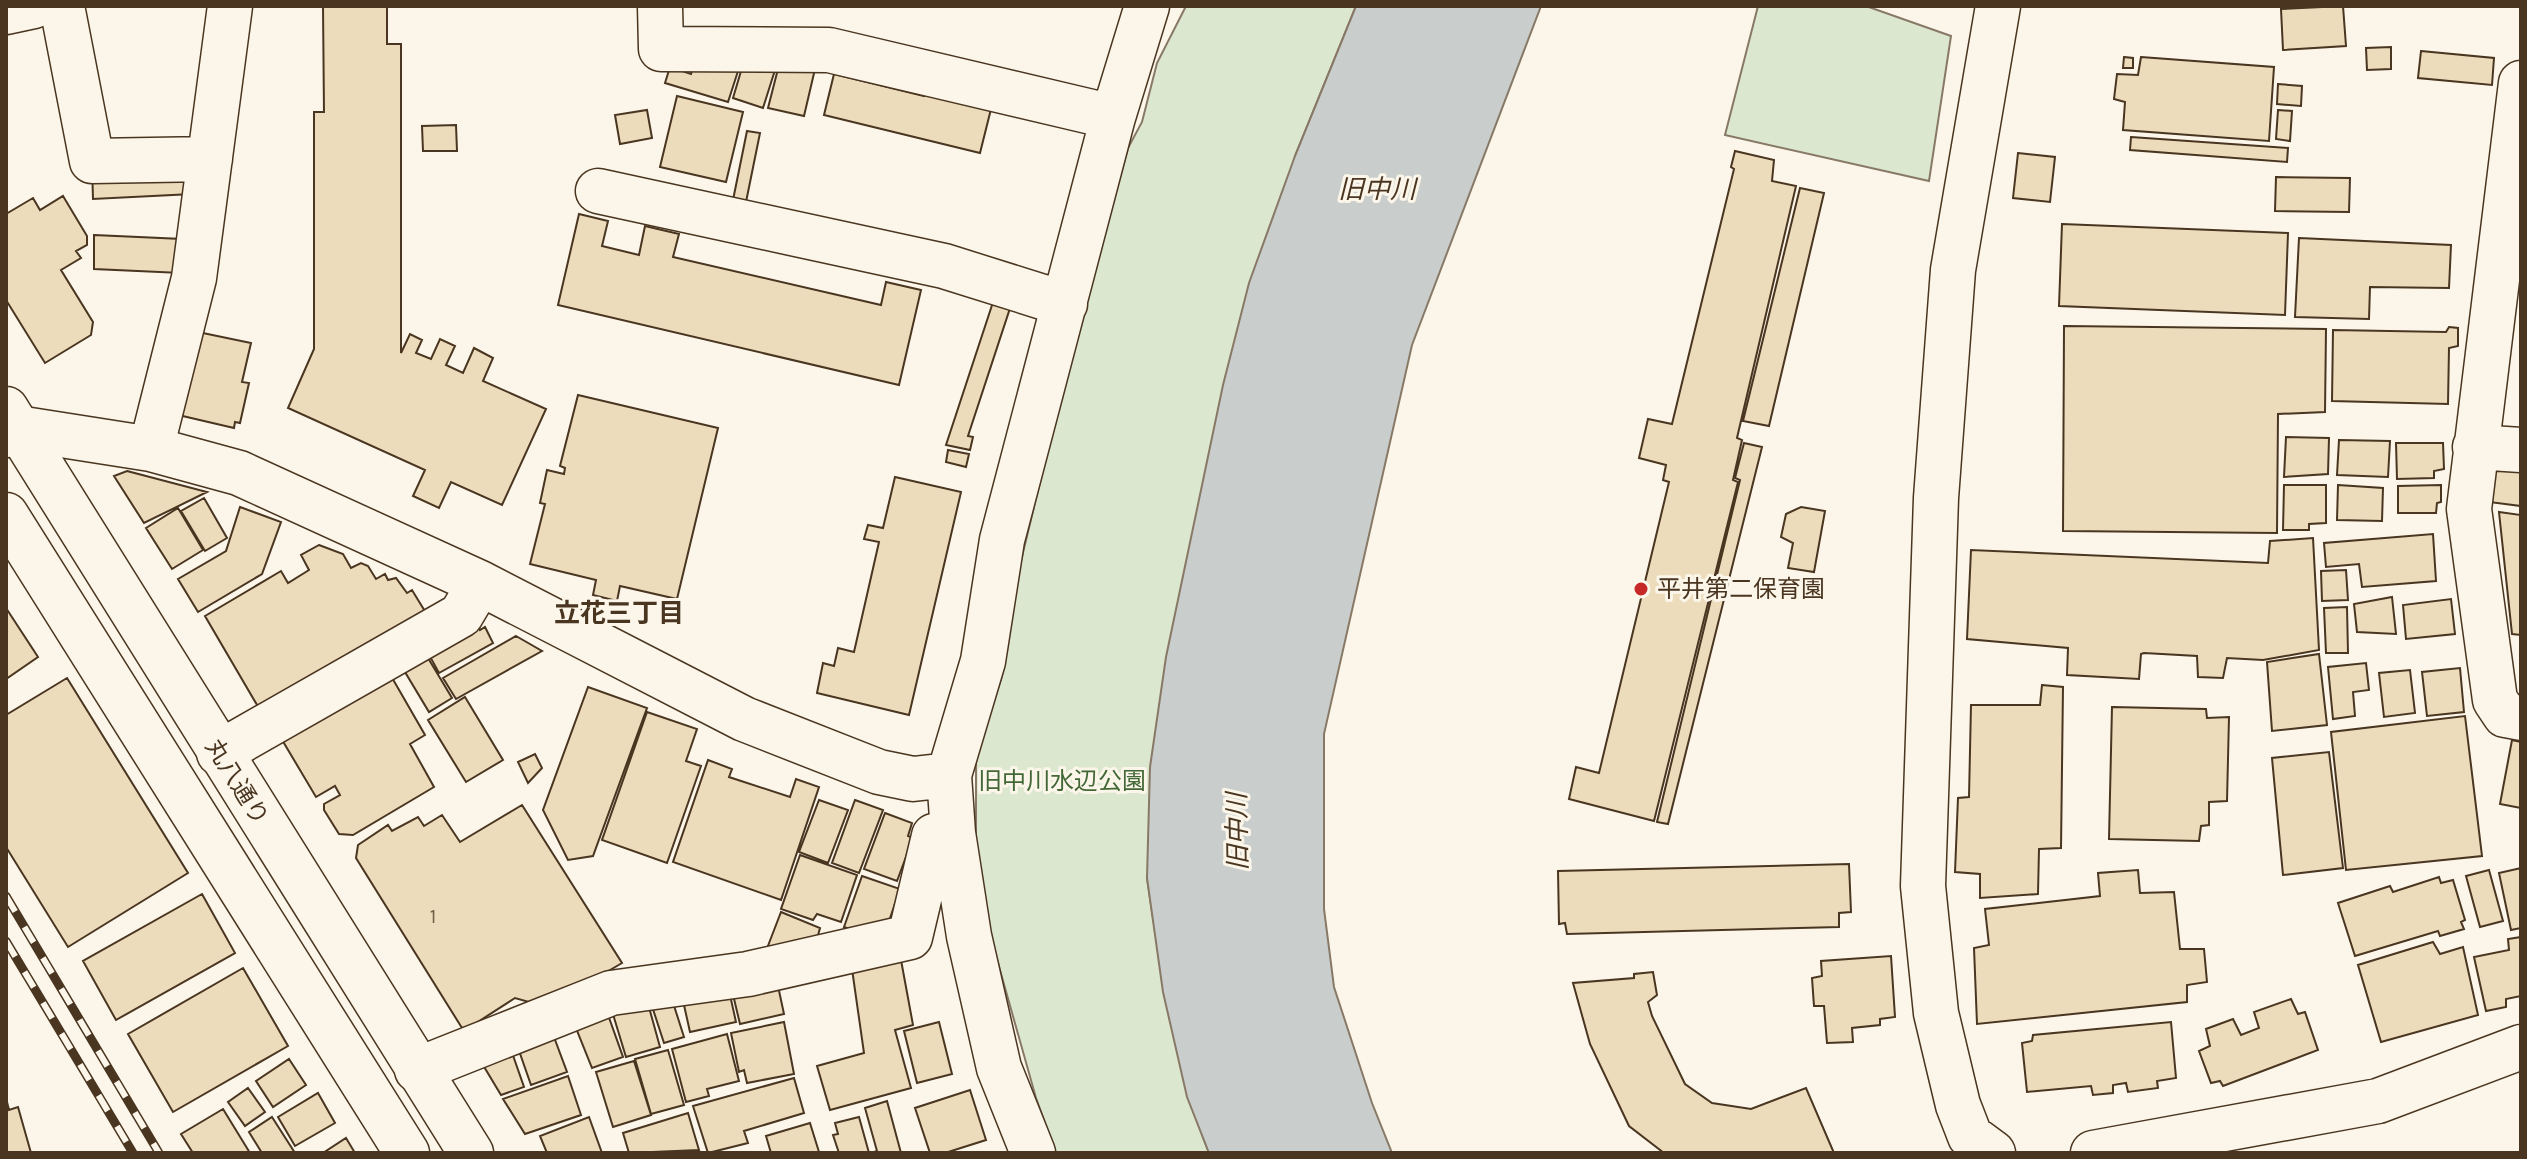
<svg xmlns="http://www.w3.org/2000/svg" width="2527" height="1159" viewBox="0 0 2527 1159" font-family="Karla,'Noto Sans JP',sans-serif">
<rect width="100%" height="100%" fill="#fbf6e9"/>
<path fill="#dce7d0" stroke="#887966" stroke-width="2" d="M1186,6H1356L1295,156L1147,878C1161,972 1174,1064 1209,1153H1056L1036,1098L991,938L976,855V756L1002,676L1021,561L1062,390L1128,148L1142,122L1157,63Z
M1758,6H1866L1951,36L1929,181L1725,135Z"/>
<path fill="#c9cecd" stroke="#887966" stroke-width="2" d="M1356,6H1541L1412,345L1324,734V909L1334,987L1372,1103L1392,1153H1209L1187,1097L1163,992L1147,878L1150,767L1166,657L1223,385L1249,283L1295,156Z"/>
<path fill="#ecdcbc" stroke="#4a3520" stroke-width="2" d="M323,6H387V44H401V353L410,334L422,340L416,353L431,359L440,339L455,346L446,365L463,373L474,348L493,358L483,381L546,409L502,505L451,482L439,508L413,496L425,470L288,408L314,349V112H324Z
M2343,6L2346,46L2283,50L2281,9Z
M2391,47V69L2367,70L2366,48Z
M2421,51L2494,58L2492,85L2418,78Z
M2124,57L2133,58V68H2123Z
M2141,57L2274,67L2269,141L2123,130L2125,102L2114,99L2117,74L2138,75Z
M744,61L775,70L763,108L733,98Z
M780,61L815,69L804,116L768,108Z
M694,64L739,68L728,102L665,83L670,67L691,74Z
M834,74L924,96L927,85L993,101L980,153L824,115Z
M2278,84L2302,86L2301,106L2277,104Z
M677,96L743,112L726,182L660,167Z
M647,110L652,138L620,144L615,115Z
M2278,110L2292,111L2290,141L2276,139Z
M456,125L457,151H423L422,126Z
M747,131L760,133L746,202L733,200Z
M2131,137L2288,148L2287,162L2130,150Z
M1735,151L1774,160L1772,181L1796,186L1737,438L1742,440L1733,480L1738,482L1654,821L1569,799L1576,767L1599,773L1669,482L1663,480L1666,465L1639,458L1648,419L1672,424L1734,169L1731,167Z
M2018,153L2055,157L2050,202L2013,198Z
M197,159L192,194L93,199L92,165Z
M2276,177L2350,178L2349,212L2275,211Z
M1800,188L1824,193L1769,426L1743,421Z
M63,196L87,236V245L76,251L81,258L61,270L93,322L91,335L45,363L6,300V214L33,198L40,210Z
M579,214L608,221L602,246L639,255L645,226L679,234L673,257L881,305L886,282L921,290L899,385L558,305Z
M2062,224L2288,233L2285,315L2059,306Z
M94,235L182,239L181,273L94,269Z
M2299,238L2451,245L2449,288L2370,287L2369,319L2295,317Z
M996,293L1013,299L968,436L973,437L970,450L946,445Z
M2064,326L2326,329L2325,412L2278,414L2277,533L2063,531Z
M2449,327L2458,328V346L2449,348L2448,404L2332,401L2333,330L2446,332Z
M198,332L251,343L242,382L249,383L240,423L235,422L234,428L174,414Z
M578,395L718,428L677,599L620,586L617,601L593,595L596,580L530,564L545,504L540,503L547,470L564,474L565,468L560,466Z
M2286,437L2329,438L2328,474L2284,477Z
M2339,440L2390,441L2388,477L2337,475Z
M1744,443L1762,447L1668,824L1657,822L1740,480L1735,478Z
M2396,443H2443L2444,469L2434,471V478L2397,479Z
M948,450L969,454L966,467L946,462Z
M2495,457L2521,460V506L2489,502Z
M127,471L207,492L144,523L114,476Z
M895,477L961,492L909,715L817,693L823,663L834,666L838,648L854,652L879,542L864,539L868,525L883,528Z
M2284,485H2326V523L2309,524V530H2283Z
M2338,485L2383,488L2382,521L2337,520Z
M2441,485V502L2437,503L2436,513H2398V486Z
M204,498L227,538L205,551L181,511Z
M240,507L281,522L262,574L198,612L178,579L226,551Z
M1801,507L1825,511L1814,572L1788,568L1793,543L1781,537L1786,514Z
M178,508L203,550L172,569L146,528Z
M2499,512L2521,515V635L2512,634Z
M2433,534L2436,581L2362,587L2359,564L2326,567L2324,543Z
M2313,538L2319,650L2263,660L2227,658L2223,678L2198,677L2197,656L2144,653L2141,654L2139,679L2067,675L2068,648L1967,639L1971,550L2268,563L2270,541Z
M319,545L343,554L351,568L361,563L368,566L376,579L385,574L388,580L396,578L407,593L412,590L426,613L260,710L205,616L281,571L288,583L309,570L301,555Z
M2346,570L2348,600L2322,601L2321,571Z
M2392,597L2396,634L2357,632L2354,604Z
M2451,599L2455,634L2406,639L2403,605Z
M2347,607L2348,653H2326L2324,608Z
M6,608L38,657L6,679Z
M472,615L480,630L485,627L493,643L439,673L422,642Z
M516,636L542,651L456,699L443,678Z
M422,648L452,698L429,712L399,662Z
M2319,654L2327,725L2272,731L2267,662Z
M2366,663L2369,690L2353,692L2355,716L2333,719L2328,667Z
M2460,668L2464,712L2427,716L2422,672Z
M387,669L425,735L410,744L434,787L353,835L339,834L324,810V804L340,795L335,786L316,797L278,733Z
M2410,670L2415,713L2384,717L2379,673Z
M67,678L188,873L68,947L6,847V715Z
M2042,685L2063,687L2061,848L2039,849L2038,894L1980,898V874L1955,872L1958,798L1969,797L1971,705H2040Z
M588,687L647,708L593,856L568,860L543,810Z
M465,697L503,760L466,782L428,720Z
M2112,707L2206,709L2207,718L2229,717L2227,801L2209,802V825L2201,826L2199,841L2109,839Z
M647,712L697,729L686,761L701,766L667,863L602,840Z
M2465,716L2482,856L2346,870L2331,732Z
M2512,740L2521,742V808L2500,804Z
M2329,752L2343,868L2283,875L2272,758Z
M535,754L542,768L528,783L518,762Z
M708,760L732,769L729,777L790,797L796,779L819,787L781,900L673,862Z
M819,800L848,810L828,863L799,852Z
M855,800L883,810L859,873L832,863Z
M522,805L622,963L576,990L563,988L536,1004L515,998L470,1027L462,1028L356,858L358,845L388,825L392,831L418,817L424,826L442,815L460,842Z
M885,813L912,823L908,836L913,838L897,881L864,869Z
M800,855L857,875L841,922L817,914L813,920L781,909Z
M1849,864L1851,912L1839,913V927L1567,934L1565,923L1559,924L1558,871Z
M2521,868V928L2511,930L2499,873Z
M2138,870L2140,893L2174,892L2180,949H2204L2207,982L2187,985V1002L1977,1024L1974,948L1989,945L1985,909L2100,896L2098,873Z
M2489,870L2503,921L2480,927L2466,876Z
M862,876L900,889L887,927L875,937L844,927Z
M2439,877L2441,883L2453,880L2465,920L2461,922L2464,929L2440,936L2438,931L2355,956L2338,903L2390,886L2393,892Z
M202,894L235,953L116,1020L83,961Z
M781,912L820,928L815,946L766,951Z
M2521,937V996L2506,999V1007L2486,1011L2474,957L2509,950L2508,939Z
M2433,942L2440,954L2463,947L2478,1015L2381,1042L2358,965Z
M1891,956L1895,1017L1880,1019V1025L1852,1028L1853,1042L1827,1043L1824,1006H1814L1812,978L1822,976L1821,961Z
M901,960L913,1025L895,1030L911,1088L830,1110L817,1066L864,1053L852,969Z
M243,968L288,1046L173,1112L128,1034Z
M775,972L784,1014L740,1024L730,982Z
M1653,972L1657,995L1648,1002L1652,1016L1685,1084L1712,1103L1751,1109L1806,1088L1834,1153H1664L1629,1126L1590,1044L1573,983L1634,978V974Z
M728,986L736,1022L690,1032L682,996Z
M669,990L684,1037L664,1043L649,997Z
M2291,999L2298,1014L2305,1012L2318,1050L2223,1086L2220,1081L2211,1083L2199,1051L2210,1046L2206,1029L2233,1019L2241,1035L2259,1028L2254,1012Z
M647,1000L660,1047L626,1057L612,1011Z
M607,1012L623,1057L592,1068L574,1023Z
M784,1022L794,1074L747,1083L744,1070L739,1072L731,1033Z
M939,1022L952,1074L917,1083L904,1031Z
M2171,1022L2176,1078L2157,1081L2158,1088L2128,1092L2126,1083L2113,1085V1093L2093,1095L2091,1086L2027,1092L2022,1043L2032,1041L2033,1035Z
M551,1029L567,1072L531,1085L516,1042Z
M727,1034L739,1081L707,1089L709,1096L686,1102L672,1049Z
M509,1044L524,1087L501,1095L477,1055Z
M668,1050L684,1105L651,1114L635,1059Z
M289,1059L306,1085L273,1107L256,1081Z
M634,1061L651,1115L613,1127L596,1072Z
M568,1076L581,1115L525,1134L503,1099Z
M794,1078L804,1113L744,1131L748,1143L708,1153L693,1106Z
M248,1088L265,1112L245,1126L228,1102Z
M970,1090L986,1140L945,1153H930L915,1108Z
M318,1093L335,1123L295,1146L278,1117Z
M6,1098L9,1110L18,1107L31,1153H6Z
M887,1101L901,1153H871L877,1151L865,1108Z
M223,1109L250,1153H193L181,1134Z
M688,1113L699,1150L629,1153L623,1133Z
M272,1117L295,1153H262L249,1132Z
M589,1117L602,1153H547L540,1136Z
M859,1117L869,1153H839L833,1135L838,1134L835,1123Z
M810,1123L819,1152L771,1153L766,1136Z
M346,1138L355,1153H323Z"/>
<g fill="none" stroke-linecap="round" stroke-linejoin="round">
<defs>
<path id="minor" d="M62,6L92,161L210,159
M660,6L661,49L829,50L1113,117
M6,12L34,6
M2521,83L2469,509L2495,700L2505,715L2521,718
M598,191L944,266L1065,304
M6,435L17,428L151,449L239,473L480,583L744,719L879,772L913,779L949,775
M2475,447L2521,450
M151,449L194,278L230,6
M219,753L461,615L480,583
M417,1070L611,993L748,974L910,937L934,836L953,833
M1033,1153L999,1068L969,936L953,833L949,775L983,661L1002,540L1113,117L1147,6
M1993,1153L1970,1136L1958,1105L1936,1013L1923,886L1936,498L1953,270L1998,6
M2093,1153L2378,1101L2521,1047"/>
<path id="major" d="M6,409L471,1153
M6,515L407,1153"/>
</defs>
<use href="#minor" stroke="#4a3520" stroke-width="47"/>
<use href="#major" stroke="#4a3520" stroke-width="47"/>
<use href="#minor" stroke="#fbf6e9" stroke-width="44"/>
<use href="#major" stroke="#fbf6e9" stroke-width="44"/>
<defs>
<path id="rail" d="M6,896L159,1153
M6,941L133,1153"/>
</defs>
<use href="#rail" stroke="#4a3520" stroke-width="9"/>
<use href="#rail" stroke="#fbf6e9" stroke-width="6" stroke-dasharray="18" stroke-linecap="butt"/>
</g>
<circle fill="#c62828" stroke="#fbf6e9" stroke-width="3" cx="1641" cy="589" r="8"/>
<g text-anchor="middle" stroke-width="6" stroke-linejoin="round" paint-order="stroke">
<g font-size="20" fill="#725f47">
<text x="433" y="923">1</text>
</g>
<g font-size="24" fill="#4a3520" stroke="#fbf6e9" text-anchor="start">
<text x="1657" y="597">平井第二保育園</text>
</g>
<g font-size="24" fill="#436837" stroke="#fbf6e9">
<text x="1062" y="789">旧中川水辺公園</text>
</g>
<g font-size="24" fill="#4a3520" stroke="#fbf6e9">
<text transform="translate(237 782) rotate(58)" y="8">丸八通り</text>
</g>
<g font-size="26" font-style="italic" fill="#4a3520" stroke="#fbf6e9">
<text x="1377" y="198">旧中川</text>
<text transform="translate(1237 832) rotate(-91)" y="9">旧中川</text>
</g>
<g font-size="26" font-weight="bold" fill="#4a3520" stroke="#fbf6e9">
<text x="619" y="622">立花三丁目</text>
</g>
</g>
<rect width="2527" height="1159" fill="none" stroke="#4a3520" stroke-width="16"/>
</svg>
